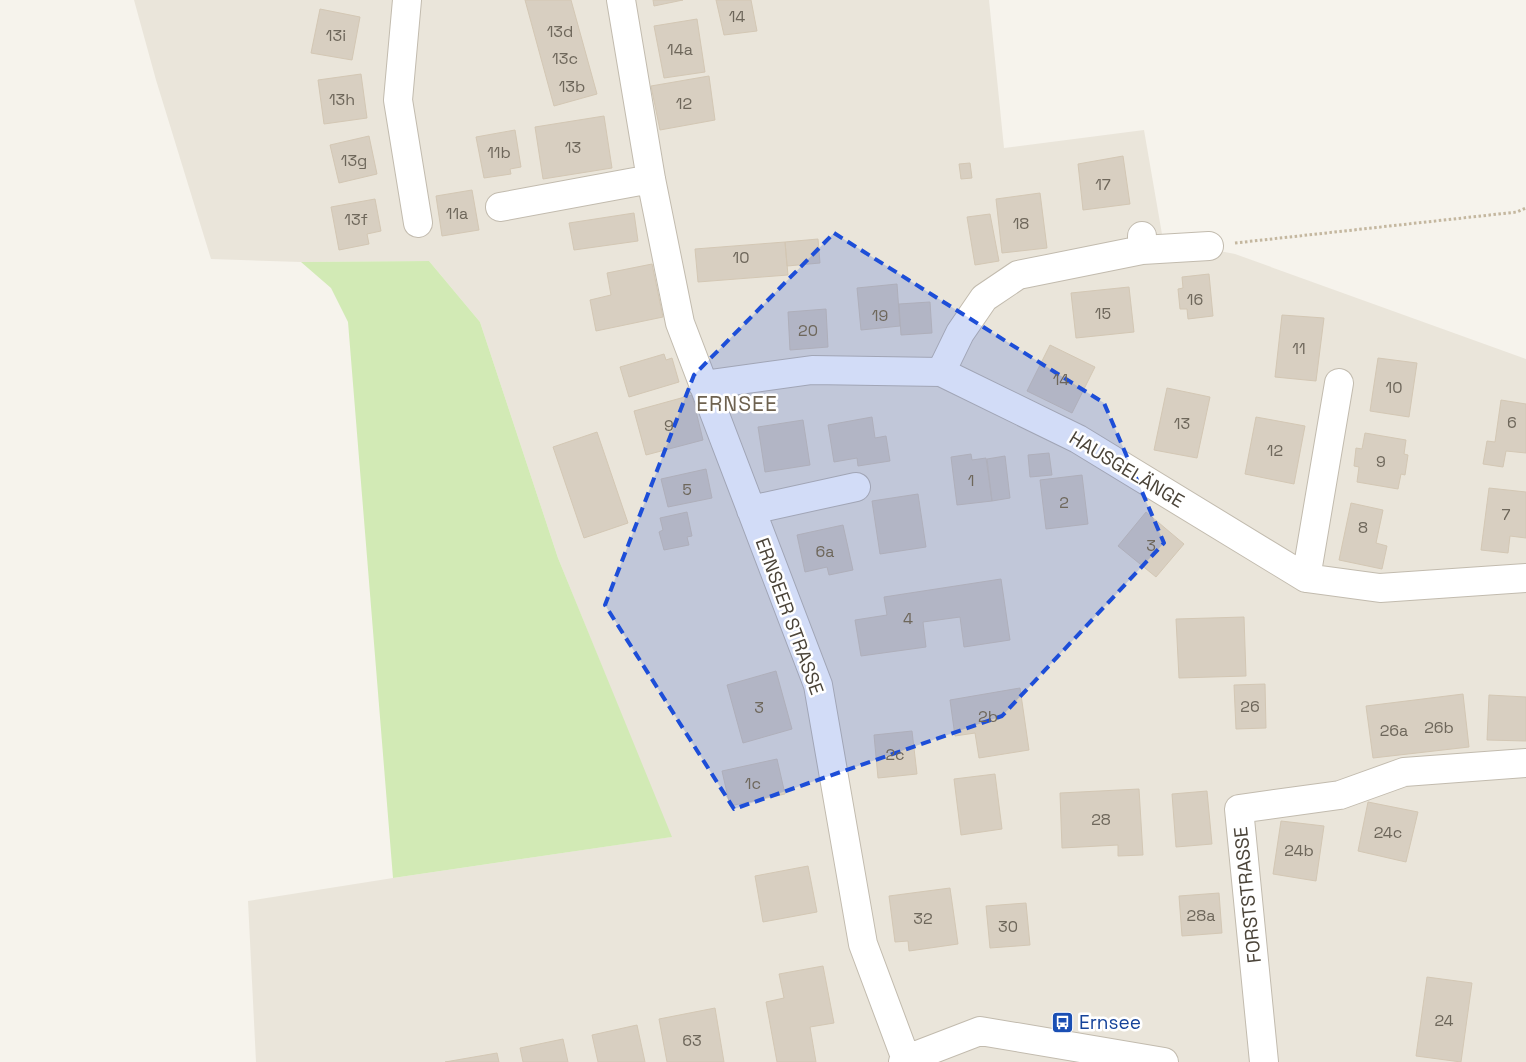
<svg xmlns="http://www.w3.org/2000/svg" width="1526" height="1062" viewBox="0 0 1526 1062" font-family="'Space Grotesk',sans-serif">
<rect width="100%" height="100%" fill="#f6f3ec"/>
<path fill="#eae5da" d="M134,0H989L1004,148L1144,130L1163,240L1235,254L1526,359V1062H256L248,901L393,878L671,837L558,558L480,322L429,261L301,262L211,259L156,80Z"/>
<path fill="#d2eab5" d="M429,261L480,322L558,558L672,837L393,878L348,322L331,288L301,262Z"/>
<path fill="#d8cfc1" stroke="#d3c7b4" d="M525,0H571L597,94L554,106Z
M653,0H683L654,6Z
M716,0H751L757,31L724,35Z
M320,9L360,17L352,60L311,53Z
M697,19L705,72L664,78L654,26Z
M361,74L367,118L324,124L318,80Z
M709,76L715,120L660,130L651,86Z
M604,116L612,168L543,179L535,127Z
M515,130L521,167L510,169L511,174L484,178L476,137Z
M369,136L377,174L339,183L330,145Z
M1123,156L1130,204L1083,210L1078,164Z
M970,163L972,178L961,179L959,164Z
M472,190L479,230L442,236L436,196Z
M1040,193L1047,248L1002,253L996,199Z
M375,199L381,231L367,234L369,244L339,250L331,207Z
M634,213L638,241L574,250L569,223Z
M990,214L999,261L975,265L967,217Z
M818,239L820,263L787,266L785,242Z
M785,242L788,275L698,282L695,249Z
M652,264L663,317L596,331L590,300L611,295L607,273Z
M1209,274L1213,316L1188,319L1187,309H1180L1178,289L1183,288L1182,277Z
M897,284L900,326L861,330L857,288Z
M1129,287L1134,332L1076,338L1071,293Z
M930,302L932,333L901,335L899,304Z
M826,309L828,347L790,350L788,312Z
M1282,315L1324,318L1316,381L1275,377Z
M1050,345L1095,367L1072,413L1027,391Z
M664,354L666,360L672,358L679,382L629,397L620,367Z
M1378,358L1417,363L1409,417L1370,411Z
M1167,388L1210,397L1197,458L1154,450Z
M692,395L703,440L646,455L634,411Z
M1501,400L1526,404V453L1506,451L1503,467L1483,464L1487,441L1495,442Z
M872,417L875,438L886,436L890,461L858,466L857,458L834,462L828,425Z
M1256,417L1305,426L1294,484L1245,474Z
M803,420L810,465L765,472L758,427Z
M597,432L628,523L584,538L553,447Z
M1365,433L1406,440L1404,454L1408,455L1405,475L1401,474L1398,489L1357,482L1359,467L1354,466L1356,448L1362,449Z
M1049,453L1052,475L1030,477L1028,455Z
M971,454L972,460L986,458L992,501L957,505L951,457Z
M1005,456L1010,498L992,501L987,459Z
M706,469L712,498L668,507L661,479Z
M1082,475L1088,524L1046,529L1040,480Z
M1489,488L1526,492V538L1510,536L1508,553L1481,550Z
M918,494L926,547L880,554L872,501Z
M1351,503L1383,510L1376,543L1387,546L1382,569L1339,560Z
M687,512L692,536L687,537L689,545L664,550L659,532L663,530L660,518Z
M1146,512L1184,544L1156,577L1118,546Z
M843,525L853,570L829,575L827,567L805,572L797,535Z
M1001,579L1010,640L964,647L960,617L923,622L926,647L861,656L855,620L887,615L884,597Z
M1244,617L1246,676L1179,678L1176,619Z
M776,671L792,729L743,743L727,685Z
M1265,684L1266,728L1236,729L1234,685Z
M1020,688L1029,750L979,758L975,733L955,736L950,700Z
M1463,694L1469,747L1373,758L1366,706Z
M1489,695L1526,697V741L1487,740Z
M912,731L917,774L878,778L874,735Z
M777,759L785,794L730,806L722,771Z
M995,774L1002,829L961,835L954,779Z
M1139,789L1143,855L1118,856V845L1062,848L1060,793Z
M1207,791L1212,844L1176,847L1172,794Z
M1368,802L1418,812L1406,862L1358,851Z
M1281,821L1324,826L1316,881L1273,874Z
M808,866L817,912L763,922L755,876Z
M950,888L958,944L909,951L908,941L895,942L889,896Z
M1219,893L1222,933L1182,936L1179,896Z
M1026,903L1030,945L990,948L986,906Z
M823,966L834,1023L810,1027L816,1062H777L766,1002L784,998L779,974Z
M1427,977L1472,983L1461,1062L1416,1056Z
M715,1008L724,1062H667L659,1019Z
M637,1025L645,1062H598L592,1035Z
M563,1039L568,1062H523L520,1048Z
M497,1053L499,1062H445Z"/>
<g fill="none" stroke-linecap="round" stroke-linejoin="round">
<defs>
<path id="minor" d="M407,0L398,100L418,223
M621,0L651,179L680,323L818,685L863,944L907,1062
M500,207L651,179
M1142,250L1209,246
M941,372L960,333L984,298L1018,275L1142,250V236
M703,385L812,370L941,372L1078,439L1306,578L1380,588L1526,578
M751,510L856,487
M1306,578L1339,383
M903,1062L907,1059L980,1031L1164,1062
M1264,1062L1239,809L1340,795L1404,772L1526,763"/>
</defs>
<use href="#minor" stroke="#c2bbae" stroke-width="30"/>
<path stroke="#c4b79f" stroke-width="3" stroke-dasharray="2.5 2.5" stroke-linecap="butt" d="M1235,243L1517,212L1526,208"/>
<use href="#minor" stroke="#fff" stroke-width="28"/>
</g>
<path fill="#1d4ed8" fill-opacity="0.2" stroke="#1d4ed8" stroke-width="4" stroke-dasharray="10 6" stroke-linejoin="round" d="M834,233L1104,403L1164,543L1002,716L734,809L605,605L694,375Z"/>
<defs>
<symbol id="bus-square" viewBox="-11 -11 22 22"><rect x="-9" y="-9" width="18" height="18" rx="4" fill="#1a4fb4" stroke="#fff"/><path d="M-5-6H5V4H4V6H2V4H-2V6H-4V4H-5ZM-3.5-4V0h7V-4ZM-3.5 1.2v1.5H-2V1.2ZM2 1.2v1.5H3.5V1.2Z" fill="#fff"/></symbol>
</defs>
<g fill-rule="evenodd">
<use href="#bus-square" x="1050" y="1010" width="25" height="25"/>
</g>
<g text-anchor="middle" stroke-width="5" stroke-linejoin="round" paint-order="stroke">
<g font-size="16" fill="#6e675b">
<text x="737" y="22">14</text>
<text x="560" y="37">13d</text>
<text x="336" y="41">13i</text>
<text x="680" y="55">14a</text>
<text x="565" y="64">13c</text>
<text x="572" y="92">13b</text>
<text x="342" y="105">13h</text>
<text x="684" y="109">12</text>
<text x="573" y="153">13</text>
<text x="499" y="158">11b</text>
<text x="354" y="166">13g</text>
<text x="1103" y="190">17</text>
<text x="457" y="219">11a</text>
<text x="356" y="225">13f</text>
<text x="1021" y="229">18</text>
<text x="741" y="263">10</text>
<text x="1195" y="305">16</text>
<text x="1103" y="319">15</text>
<text x="880" y="321">19</text>
<text x="808" y="336">20</text>
<text x="1299" y="354">11</text>
<text x="1061" y="385">14</text>
<text x="1394" y="393">10</text>
<text x="1512" y="428">6</text>
<text x="1182" y="429">13</text>
<text x="669" y="431">9</text>
<text x="1275" y="456">12</text>
<text x="1381" y="467">9</text>
<text x="971" y="486">1</text>
<text x="687" y="495">5</text>
<text x="1064" y="508">2</text>
<text x="1506" y="520">7</text>
<text x="1363" y="533">8</text>
<text x="1151" y="551">3</text>
<text x="825" y="557">6a</text>
<text x="908" y="624">4</text>
<text x="1250" y="712">26</text>
<text x="759" y="713">3</text>
<text x="988" y="722">2b</text>
<text x="1439" y="733">26b</text>
<text x="1394" y="736">26a</text>
<text x="895" y="760">2c</text>
<text x="753" y="789">1c</text>
<text x="1101" y="825">28</text>
<text x="1388" y="838">24c</text>
<text x="1299" y="856">24b</text>
<text x="1201" y="921">28a</text>
<text x="923" y="924">32</text>
<text x="1008" y="932">30</text>
<text x="1444" y="1026">24</text>
<text x="692" y="1046">63</text>
</g>
<g font-size="19" fill="#4b4439" stroke="#fff">
<text transform="translate(1127 469) rotate(31)" y="7">HAUSGELÄNGE</text>
<text transform="translate(790 616) rotate(70)" y="7">ERNSEER STRASSE</text>
<text transform="translate(1247 895) rotate(-96)" y="7">FORSTSTRASSE</text>
</g>
<g font-size="19" fill="#164399" stroke="#fff" text-anchor="start">
<text x="1079" y="1029">Ernsee</text>
</g>
<g font-size="21" letter-spacing="1" fill="#6e6250" stroke="#fff">
<text x="737" y="411">ERNSEE</text>
</g>
</g>
</svg>
